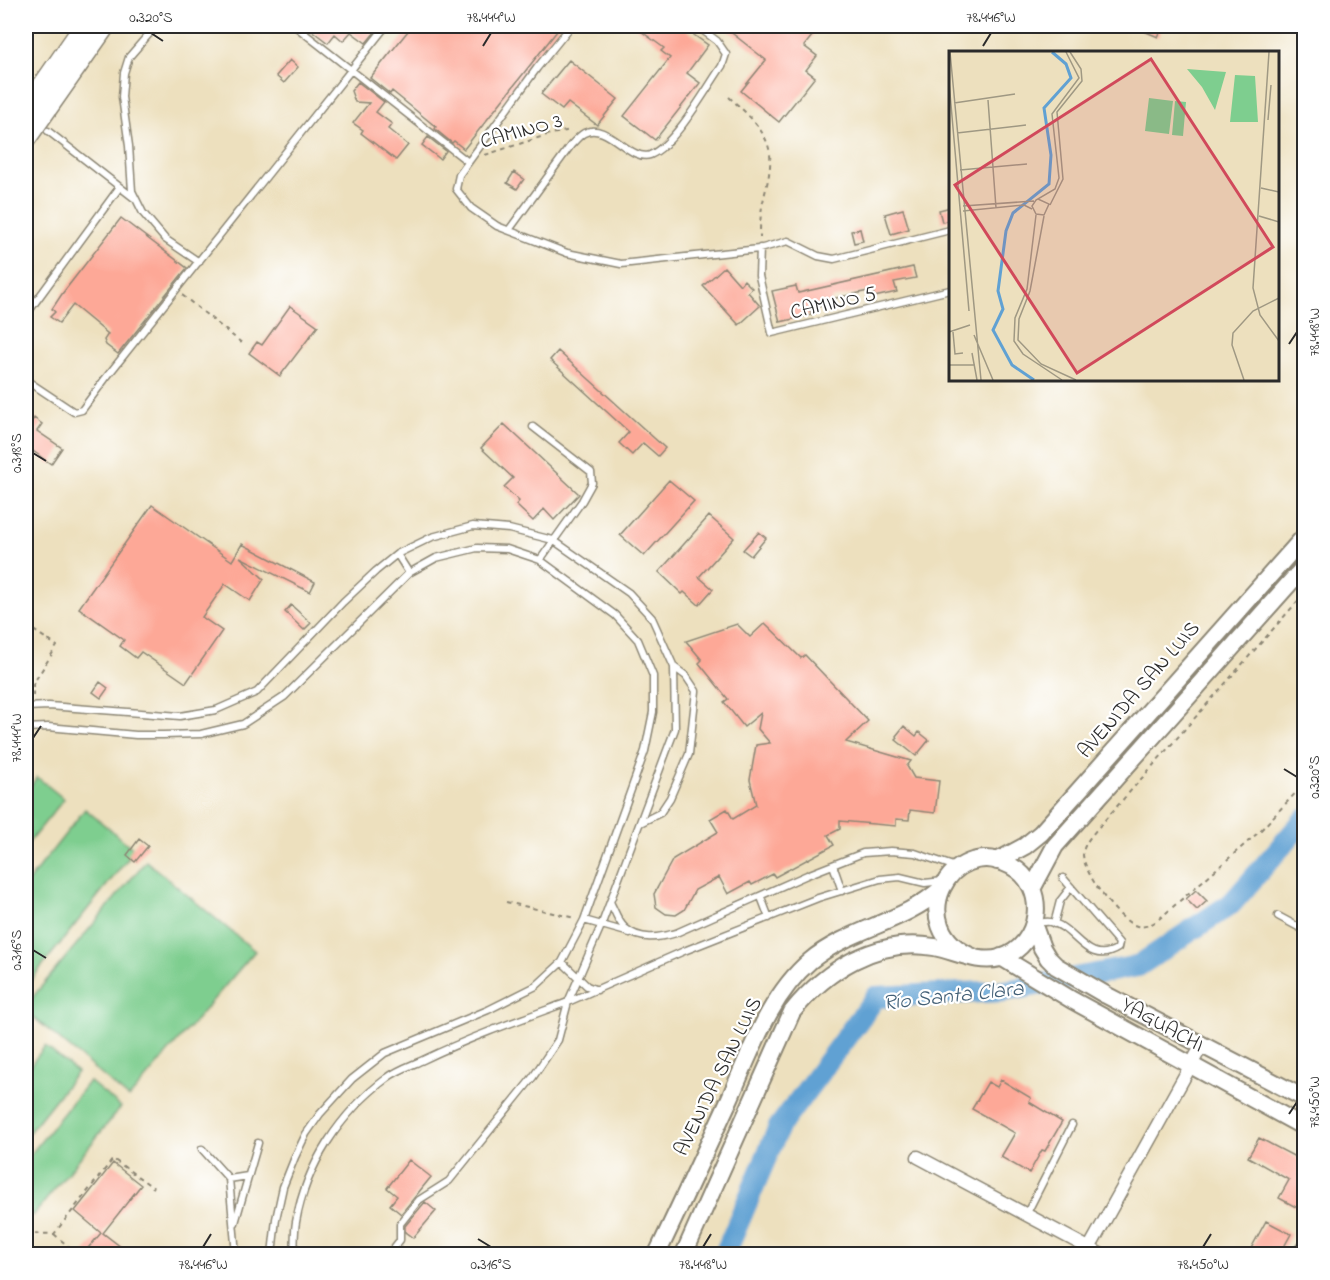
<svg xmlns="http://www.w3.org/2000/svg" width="1330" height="1280" viewBox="0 0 1330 1280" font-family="'Indie Flower',sans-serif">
<rect width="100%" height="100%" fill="#fff"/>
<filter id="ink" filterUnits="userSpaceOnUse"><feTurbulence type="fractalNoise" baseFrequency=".0167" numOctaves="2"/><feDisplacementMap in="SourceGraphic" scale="12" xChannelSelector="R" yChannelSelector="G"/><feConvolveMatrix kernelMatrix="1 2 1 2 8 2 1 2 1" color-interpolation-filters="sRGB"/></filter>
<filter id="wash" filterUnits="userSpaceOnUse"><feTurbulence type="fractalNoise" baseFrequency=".008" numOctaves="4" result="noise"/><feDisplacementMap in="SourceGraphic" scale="24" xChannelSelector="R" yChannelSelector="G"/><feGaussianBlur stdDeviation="1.35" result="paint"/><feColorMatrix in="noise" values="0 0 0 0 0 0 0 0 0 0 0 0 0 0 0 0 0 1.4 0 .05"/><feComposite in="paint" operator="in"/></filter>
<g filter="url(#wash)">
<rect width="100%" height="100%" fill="#ede0be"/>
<path fill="#7ece8f" stroke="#547c5d" stroke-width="1.5" d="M37,777L64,799L26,846V792Z
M85,809L135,850L26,986V884Z
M146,861L255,951L129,1098L26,1011V1005Z
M45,1046L77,1072L26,1136V1071Z
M89,1081L121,1107L33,1216L26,1210V1160Z"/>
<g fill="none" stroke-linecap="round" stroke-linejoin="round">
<path stroke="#60a1d3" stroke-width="22" d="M725,1254L779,1127L876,997L1005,991L1138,966L1232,903L1304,820"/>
</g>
<g id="blocks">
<path fill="#fda897" d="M306,26H380L366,43L351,32L343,41L335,34L328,43Z
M412,26H561L464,149L454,141L452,143L435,129L436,127L392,91L390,94L370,78Z
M634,26H681L708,45L687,73L700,83L655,140L624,116L670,58L661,51L664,48Z
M723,26H779L789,34L796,26H820L804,46L817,56L806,70L815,77L779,122L741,91L766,60Z
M1132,26H1163L1158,37Z
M290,60L298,67L284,83L276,76Z
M569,60L618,99L597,125L568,103L562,110L541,94Z
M358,82L384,102L376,112L392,124L388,129L408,145L396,160L361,133L363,130L353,123L369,103L355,102L351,91Z
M428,137L446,151L440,159L422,145Z
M514,172L524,179L517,189L507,183Z
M951,207V220L942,222L939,210Z
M903,209L909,229L891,234L885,214Z
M121,218L187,268L118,354L106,345L104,340L108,334L73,305L59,323L50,317L55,312L52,309L62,294Z
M860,229L863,241L854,243L851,231Z
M724,267L740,285L744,280L752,288L748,292L760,306L739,325L703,286Z
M913,267L916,278L894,282L897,292L874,297L873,290L831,299L832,303L810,309L811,315L780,322L772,291L796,286L798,293Z
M290,306L318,326L280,376L249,353L257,342L262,345Z
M558,351L665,448L658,456L643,443L632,455L619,443L629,432L550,360Z
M34,418L42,424L37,431L62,448L51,464L26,446V422L29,425Z
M504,424L579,494L554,520L544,509L533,521L516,505L519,501L504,487L513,478L481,448Z
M669,480L694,501L644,556L620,535Z
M152,505L232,561L242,544L315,582L310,592L240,557L264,579L250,601L225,584L202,617L222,631L186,683L141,652L136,658L120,646L124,640L79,608Z
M709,516L734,538L699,577L713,589L699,605L684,592L682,594L659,572Z
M759,532L766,538L751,556L743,550Z
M291,605L311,623L304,630L285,612Z
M765,623L801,658L805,655L868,721L846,742L911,761L907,766L914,778L939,781L935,813L910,810L909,820L896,819V826L840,821V829L828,835L834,845L775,877L773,874L752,885L750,882L728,894L719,877L695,890L684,910L676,915L666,914L656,907L654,894L673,859L718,832L710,819L727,809L733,819L756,805L750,780L756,745L770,743L758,729L761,713L744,727L724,702L728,699L699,663L702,660L686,641L737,624L750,637Z
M100,682L108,688L101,698L93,692Z
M904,726L916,736L919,732L929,740L916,756L896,740L898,738L896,736Z
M139,839L148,846L135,862L127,855Z
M1196,890L1207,901L1197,910L1186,899Z
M1001,1080L1031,1098L1029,1102L1062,1122L1045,1151L1042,1150L1029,1173L1001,1157L1015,1133L972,1109L988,1082L997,1087Z
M1259,1138L1305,1162V1212L1279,1198L1289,1180L1248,1157Z
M409,1160L431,1177L401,1214L390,1205L397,1196L387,1188Z
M113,1163L141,1185L103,1233L130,1254H83L101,1233L75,1211Z
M425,1202L436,1211L413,1238L405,1232V1226Z
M1266,1221L1291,1234L1280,1254H1248Z"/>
</g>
</g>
<g filter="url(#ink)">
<use href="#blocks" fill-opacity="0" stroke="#8c8674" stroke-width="1.5"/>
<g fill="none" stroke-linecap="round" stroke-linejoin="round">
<defs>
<path id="lane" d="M156,26L129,57L124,73L122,97L129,146L132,191L143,213L165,239L199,262
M295,26L467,161
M571,26L537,68L459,175L456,189L471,208L497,226L567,253L621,264L759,249L788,241L818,256L834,259L950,230
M1302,26L1304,27
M48,131L134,198
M509,230L571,145C575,141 579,136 584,133C607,121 630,162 650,155C675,145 706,89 722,66L726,54L717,41L697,26
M760,248L759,276L772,333L950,290
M26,315L119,188
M26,380L74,412L82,410L105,379L386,26
M533,427L591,472L592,483L582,501L540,560
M397,554L409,573
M26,707L49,706L180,716L216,710L257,692L343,602L376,571L397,554L432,537L473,526L509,529L553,540L629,593L652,618L674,667L675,729L601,926L568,1002C519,1020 471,1037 423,1060C412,1065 397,1070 387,1078C340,1113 306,1165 296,1222C294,1233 295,1244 294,1254
M26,728L48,727L136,735H163L201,734L243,724L284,697L409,573L436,558L477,548L507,549L540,560L615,615L638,640L653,676V712L645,751L584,920L562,962L536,986L488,1010L385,1053L352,1079L320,1114L306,1134L295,1157L283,1187L276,1219L272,1254
M640,823L660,813L670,798L689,754L696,691L686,676L674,667
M833,865L842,891
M761,897L769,918
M610,902C614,909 618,922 625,928C640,941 659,938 676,933L807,875L863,853L891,851L915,853L956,867
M1278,916L1304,930
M584,920L630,933
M1036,923C1040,923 1046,921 1050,922C1075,926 1087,968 1118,948L1119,943L1063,878
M1054,924L1060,901L1071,887
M562,962L587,986L597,990
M202,1149L229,1179L236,1254
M229,1179L248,1176
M1026,1215L1072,1125
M235,1223L258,1143
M389,1254L400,1240V1224L419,1200L449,1181L533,1077L558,1040L568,1002L684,951L818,898L880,879L900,877L925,883L943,881"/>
<path id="street" d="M918,1157L1100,1254
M1086,1254L1202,1045"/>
<path id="secondary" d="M997,861L1025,846L1041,833L1304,537
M1032,889L1055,846L1304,567
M1034,926L1042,948L1048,958L1056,966L1106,995L1304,1098
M1001,957L1072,1000L1304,1127
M657,1254C682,1202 706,1150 730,1098C751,1051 770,995 810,961C848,929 903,923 941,889
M684,1254L792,1012C826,970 877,937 934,947C955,951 978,964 1000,958C1042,946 1049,886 1011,866C949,833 902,928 973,957
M1302,1254L1304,1250"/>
<path id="highway" d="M31,104L85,26
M26,137L104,26"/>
</defs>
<use href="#lane" stroke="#8c8674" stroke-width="9"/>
<use href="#street" stroke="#8c8674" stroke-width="15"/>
<use href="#secondary" stroke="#8c8674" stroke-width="20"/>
<use href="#highway" stroke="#8c8674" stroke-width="24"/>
<path stroke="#8c8674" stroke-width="2" stroke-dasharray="4.5 4.5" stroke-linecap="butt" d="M729,97C745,112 767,130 770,154C772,174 763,195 761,214C760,222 760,230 760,238
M485,155L547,135L571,130
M182,295L243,344
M1304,594L1097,829C1091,836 1084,844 1083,853C1082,872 1119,922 1137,926C1145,928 1153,924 1159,919L1259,832L1304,784
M26,625L57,646L33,684V699
M506,902L575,918
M26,1233L54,1234L113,1159L154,1188
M54,1234L77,1254"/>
<use href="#lane" stroke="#fff" stroke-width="6"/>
<use href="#street" stroke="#fff" stroke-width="12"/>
<use href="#secondary" stroke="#fff" stroke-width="16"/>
<use href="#highway" stroke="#fff" stroke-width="21"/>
</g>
</g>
<path fill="none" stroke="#2b2b2b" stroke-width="2" d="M151,33L163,41M483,46L491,33M983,46L991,33M1289,344L1297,332M33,453L46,461M33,738L41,726M1284,769L1297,777M33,950L46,958M1289,1114L1297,1102M478,1239L491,1247M203,1247L211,1234M703,1247L711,1234M1203,1247L1211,1234"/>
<g text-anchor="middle" stroke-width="4.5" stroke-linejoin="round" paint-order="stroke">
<g font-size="21" fill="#2b2b2b" stroke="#fff">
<text transform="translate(521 130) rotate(-15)" y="7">CAMINO 3</text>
<text transform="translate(833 302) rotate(-13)" y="7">CAMINO 5</text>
<text transform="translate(1138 689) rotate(-49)" y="7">AVENIDA SAN LUIS</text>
<text transform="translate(1163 1024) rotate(29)" y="7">YAGUACHI</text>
<text transform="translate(717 1076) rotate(-64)" y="7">AVENIDA SAN LUIS</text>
</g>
<g font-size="22" font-style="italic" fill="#436077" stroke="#fff">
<text transform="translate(953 994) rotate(-6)" y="8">Río Santa Clara</text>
</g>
</g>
<g transform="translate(949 51)">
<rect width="330" height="330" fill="#ede0be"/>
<path d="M238,18L277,21L266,59L253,36ZM286,24L306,25L309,71H281ZM200,47L224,50L220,83L196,80ZM226,50L237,51L234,85L223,84Z" fill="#7ece8f"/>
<path fill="none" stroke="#60a1d3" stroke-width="3" d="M85,329L63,314L44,279L54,258L49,240L57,180L64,162L100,133L102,104L95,57L122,27L117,13L103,1"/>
<path fill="none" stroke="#9f9883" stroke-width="1.5" d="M1,1L32,329M320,1L304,237L311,264L330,290M0,31L20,260M39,49L47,157M5,52L66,43M319,69L322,34M8,82L77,74M11,119L78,113M312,137L330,141M89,148L100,153L95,164L87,163L83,155L87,149L106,138L110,127L103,63L130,27L117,1M101,154L114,128L108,61L133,30L132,18L121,1M14,155L85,150M14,160L75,154L83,158M87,164L78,238L66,267L65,290L74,303L113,329M95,165L81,240L70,268L69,289L92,313L127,329M310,165L330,171M0,281L21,274M4,281L6,303L14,302M25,284L44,329M23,302L28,329M0,314H26M295,329L283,294L284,282L304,260L330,247"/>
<path fill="#d1495b" fill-opacity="0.15" stroke="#d1495b" stroke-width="3" d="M202,8L324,196L128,322L6,134Z"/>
<rect width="330" height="330" fill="none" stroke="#2b2b2b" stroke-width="3"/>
</g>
<rect width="1330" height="1280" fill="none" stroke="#fff" stroke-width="66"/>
<rect x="33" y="33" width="1264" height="1214" fill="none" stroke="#2b2b2b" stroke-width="2"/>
<g font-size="15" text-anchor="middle" fill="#2b2b2b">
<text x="151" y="22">0.320°S</text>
<text x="491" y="22">78.444°W</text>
<text x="991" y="22">78.446°W</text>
<text transform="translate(1314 332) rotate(-90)" y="5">78.448°W</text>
<text transform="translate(16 453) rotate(-90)" y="5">0.318°S</text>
<text transform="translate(16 738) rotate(-90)" y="5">78.444°W</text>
<text transform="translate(1314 777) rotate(-90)" y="5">0.320°S</text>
<text transform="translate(16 950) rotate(-90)" y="5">0.316°S</text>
<text transform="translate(1314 1102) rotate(-90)" y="5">78.450°W</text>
<text x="203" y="1269">78.446°W</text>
<text x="491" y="1269">0.316°S</text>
<text x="703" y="1269">78.448°W</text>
<text x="1203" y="1269">78.450°W</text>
</g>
</svg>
